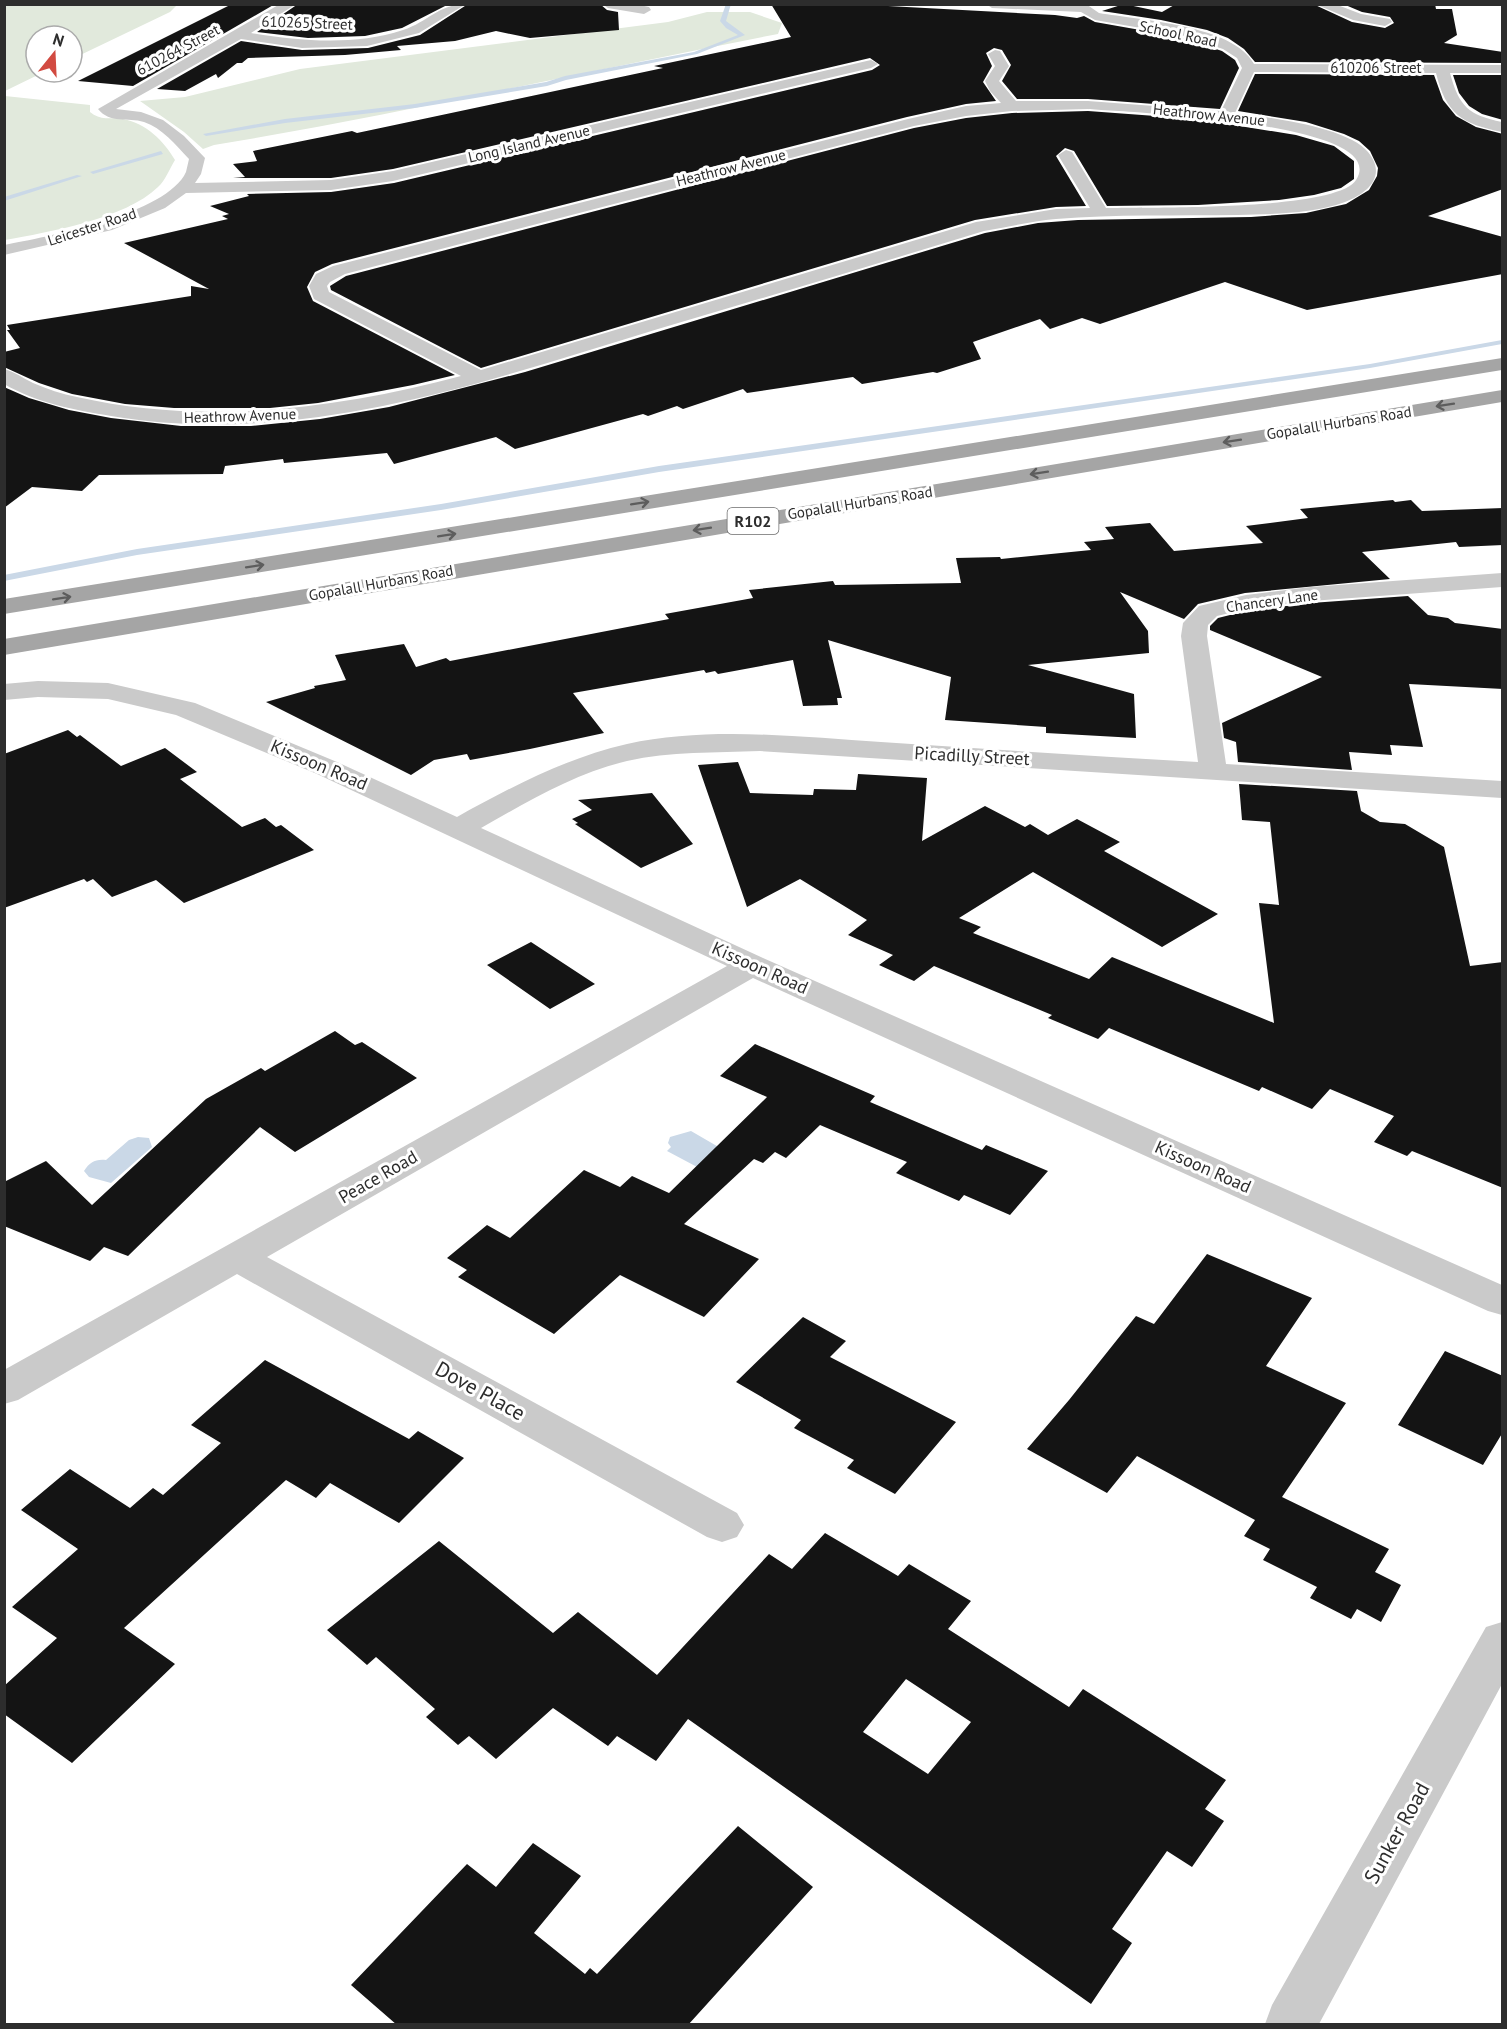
<svg xmlns="http://www.w3.org/2000/svg" width="1507" height="2029" viewBox="0 0 1507 2029" font-family="'PT Sans',sans-serif">
<rect width="100%" height="100%" fill="#fff"/>
<path fill="#e1e9dc" d="M4,5L5,4L177,5L170,12L72,59V36H36V72H44L5,91Z
M707,12H750L782,23L778,34C590,70 403,114 214,145L203,149L184,132L140,101L185,97L300,69L668,22Z
M5,96L90,105V112C100,121 111,117 123,119C146,123 164,141 175,160C170,168 165,181 158,187C125,219 49,232 5,240Z"/>
<path fill="#cad8e7" d="M691,1131L722,1149L699,1168L667,1151L671,1147L668,1143L670,1137Z
M138,1137L149,1138L152,1147L111,1183L89,1177L84,1171C90,1162 95,1159 106,1160L129,1140Z"/>
<g fill="none" stroke-linecap="round" stroke-linejoin="round">
<path fill="#cad8e7" fill-rule="evenodd" d="M726,4H731L726,21L745,35L697,54L566,80L547,86L415,108L285,123L206,136L203,134L285,119L415,104L546,82L565,76L694,52L738,35L726,28L720,21Z
M161,151L163,154L93,174L90,172Z
M77,175L82,176L4,201V197Z
M1502,340V344L1370,368L659,472L441,510L137,555L4,581V575L137,549L441,504L659,466L1370,364Z"/>
</g>
<path fill="#141414" fill-rule="evenodd" d="M232,4H275L133,86L78,81Z
M298,4H449L402,28L365,36L308,38L257,32Z
M468,4H600L607,10L618,12L619,30L530,38L496,31L455,41L397,46L401,50L345,55L248,58L242,63H237L218,78L216,74L185,91L157,89L241,41L302,50L368,48L420,35Z
M771,4H851L1055,15L1077,18L1084,16L1095,22L1180,37L1222,51L1235,60L1239,68L1220,109L1088,99H1017L1002,81L1011,65L1002,50L994,48L986,53L992,66L983,82L996,101L966,104L907,117L332,264L315,272L307,287L313,301L455,375L413,385L318,403L270,408H174L125,404L72,394L39,383L4,367V352L20,348L7,330H10L7,325L191,296V286L209,289L124,243L228,219L222,216L229,214L210,206L249,196L247,194L331,192L394,183L872,70L880,65L870,58L393,169L331,178H233L245,177L233,164L257,161L253,151L352,131L357,133L663,68L654,66L791,37Z
M1124,4L1162,12L1176,4H1313L1352,22L1385,28L1394,23L1390,17L1362,12L1343,4H1435L1436,9H1452L1457,35L1444,43L1503,52V63L1255,62L1244,49L1228,38L1207,30L1161,20L1102,11Z
M1255,74L1434,75L1443,100L1456,116L1476,127L1503,134V189L1428,216L1503,237V274L1307,310L1225,282L1100,324L1082,318L1050,329L1040,319L973,342L981,359L937,373L933,372L862,384L853,377L747,393L743,389L683,409L677,406L648,416L643,414L515,449L496,437L394,464L387,453L284,463L283,459L225,466L223,474L99,475L82,491L32,487L4,508V387L29,398L69,410L111,418L181,426H251L320,419L389,407L525,372L985,233L1038,223L1078,220L1251,217L1306,213L1346,204L1369,190L1377,176L1378,168L1370,151L1359,141L1344,134L1306,122L1238,111Z
M1453,75H1503V120L1482,114L1469,106L1459,93Z
M1088,111L1196,119L1296,135L1334,146L1354,161V179L1341,188L1314,195L1279,200L1198,205L1107,206L1074,151L1065,148L1056,156L1086,206L1056,207L975,220L481,368L331,290L330,286L346,276L914,128L966,118L1012,113Z
M1393,500L1395,502L1411,500L1422,511L1503,508V545L1459,547L1456,542L1362,552L1390,579L1245,593L1198,604L1184,619L1120,592L1148,631L1149,653L1028,665L1134,694L1136,738L1046,733V727L945,720L951,677L828,640L842,698H837L838,705L803,706L793,660L718,674L715,671L706,673L704,670L573,693L604,733L530,749L470,760L467,754L434,760L411,775L266,702L315,688L314,686L346,680L335,655L404,644L416,667L446,658L450,661L669,619L665,614L753,598L749,590L833,581L835,585L961,583L956,558L1000,557L1001,559L1091,550L1084,542L1114,539L1105,527L1150,523L1174,551L1263,543L1246,526L1308,518L1300,509Z
M1408,596L1428,615L1448,618L1455,623L1503,629V689L1409,684L1423,747L1390,745L1392,755L1349,752L1352,770L1238,762L1236,742L1224,738L1222,723L1322,677L1210,630V626L1218,618L1246,611L1311,603Z
M68,730L77,737L80,735L121,766L165,748L197,772L180,779L242,827L265,818L276,827L281,825L314,850L184,903L156,880L112,897L93,879L87,882L84,879L4,908V754Z
M738,762L750,793L813,795L814,789L856,790L858,774L927,778L922,841L985,806L1025,827L1030,824L1048,835L1077,819L1120,842L1104,851L1218,914L1162,947L1033,872L959,918L981,927L973,933L1089,979L1112,957L1274,1023L1259,903L1279,905L1270,822L1242,820L1239,784L1357,791L1361,811L1380,822L1405,824L1444,847L1470,966L1503,962V1188L1412,1151L1407,1156L1374,1142L1394,1116L1330,1089L1312,1109L1262,1087L1259,1091L1109,1028L1098,1039L1048,1018L1052,1015L934,966L914,981L879,965L893,955L848,935L867,920L800,879L747,907L698,765Z
M652,793L693,844L641,868L575,824L578,823L572,819L592,810L578,800Z
M531,942L595,984L550,1009L487,965Z
M335,1031L355,1045L362,1042L417,1078L295,1152L260,1127L128,1256L104,1247L90,1261L4,1226V1182L46,1161L92,1205L206,1099L261,1068L265,1071Z
M755,1044L875,1096L870,1102L982,1150L986,1145L1048,1171L1010,1215L964,1195L959,1201L896,1173L907,1162L820,1125L786,1158L775,1152L763,1163L754,1159L684,1224L759,1259L704,1317L620,1275L554,1334L458,1277L467,1270L447,1258L487,1225L510,1238L584,1170L620,1187L632,1176L669,1193L767,1097L720,1076Z
M1207,1254L1312,1298L1266,1366L1346,1403L1282,1497L1389,1549L1375,1572L1401,1585L1381,1622L1357,1609L1351,1619L1310,1598L1317,1587L1263,1560L1270,1549L1244,1536L1255,1520L1137,1456L1107,1493L1027,1449L1069,1400L1136,1316L1154,1324Z
M803,1317L846,1341L830,1357L956,1422L895,1494L847,1468L854,1460L794,1428L801,1420L736,1382Z
M1445,1351L1503,1376V1432L1483,1465L1398,1425Z
M265,1360L409,1439L418,1431L464,1458L399,1523L330,1483L316,1498L286,1480L124,1628L175,1664L72,1763L4,1714V1686L57,1638L12,1607L78,1549L21,1510L70,1469L130,1508L153,1488L163,1495L221,1443L191,1425Z
M825,1533L898,1576L909,1564L971,1601L948,1629L1069,1707L1083,1689L1226,1780L1205,1809L1224,1821L1192,1867L1167,1851L1112,1929L1132,1943L1091,2004L688,1719L656,1761L617,1736L608,1746L553,1708L496,1759L469,1736L458,1745L426,1717L435,1709L376,1657L367,1665L327,1630L439,1541L553,1633L578,1612L657,1675L769,1554L792,1569ZM906,1679L971,1722L928,1774L863,1732Z
M738,1826L813,1887L688,2025H397L351,1985L467,1864L496,1887L533,1843L581,1876L534,1933L585,1974L590,1968L597,1974Z"/>
<g fill="none" stroke-linecap="round" stroke-linejoin="round">
<path fill="#cacaca" fill-rule="evenodd" d="M280,4H296L251,33C300,41 354,46 403,30C428,22 439,4 466,4L419,33L367,46L302,48L241,39L116,109L141,112L163,120L184,136L205,158L201,174L195,183L331,180L393,171L871,60L878,64L871,68L393,181L331,190L186,193L165,208L112,230L4,255V245C46,237 167,214 186,172C187,168 188,163 189,159C176,145 162,128 144,122C128,117 110,124 98,109Z
M602,4H635L649,7L651,10L644,14L608,8Z
M986,4H1086L1099,13C1139,20 1234,25 1254,64L1502,65V73H1450C1459,107 1469,115 1502,122V132C1462,124 1446,114 1436,73L1254,72L1235,113C1267,117 1348,127 1368,152C1387,175 1369,193 1345,202C1312,214 1272,214 1238,215C1178,216 1115,214 1056,219C1032,221 1008,227 984,231C876,264 767,297 658,329C481,383 299,448 111,416C75,410 37,403 4,384V369C15,372 23,378 33,383C47,389 62,394 77,397C205,426 336,409 461,376L314,299L309,286L316,274L333,266L908,119L966,106L1001,103L990,91L985,81L995,66L988,54L995,50L1000,51L1009,66L999,81L1016,101H1088L1221,111L1242,68L1237,58L1223,49L1181,35L1095,20L1081,12L992,8ZM1088,109C1119,112 1394,121 1356,180C1337,211 1148,207 1106,208L1072,152L1066,150L1058,155L1090,208L1056,209L976,222L481,370L329,292L327,286L330,282L345,274L914,126L966,116L1012,111Z
M1315,4H1335L1361,14L1390,19L1392,22L1385,26L1353,20Z
M1502,573V587L1311,601L1246,609L1217,616L1208,625L1207,636L1226,764L1502,781V798L760,751C716,753 670,751 627,761C575,773 527,802 481,828L763,958L1502,1285V1315L1488,1311L753,978L267,1257L737,1513L744,1525L737,1537L722,1542L707,1537L237,1274L18,1400L4,1404V1370L727,966L317,774L176,715L108,699L38,697L4,700V684L38,681L108,683L195,703L337,762L457,817C511,787 566,758 627,744C710,726 798,737 881,742C986,749 1092,756 1198,762L1181,636L1183,623L1199,606L1246,595L1311,587Z
M1502,1622V1684L1319,2024H1265L1272,2005L1486,1627Z"/>
<path fill="#a5a5a5" fill-rule="evenodd" d="M1502,358V370L4,614V599Z
M1502,390V402L4,655V639Z"/>
</g>
<defs><path id="oneway-shaft" d="M-6 0H5M1.5-3L5.5 0L1.5 3" fill="none" stroke-width="1.6" stroke-linecap="round" stroke-linejoin="round" transform="scale(1.5)"/></defs>
<g stroke="#5d5d5d">
<use href="#oneway-shaft" transform="translate(1445 405) rotate(171)"/>
<use href="#oneway-shaft" transform="translate(1232 441) rotate(171)"/>
<use href="#oneway-shaft" transform="translate(1039 473) rotate(171)"/>
<use href="#oneway-shaft" transform="translate(640 503) rotate(-9)"/>
<use href="#oneway-shaft" transform="translate(702 529) rotate(171)"/>
<use href="#oneway-shaft" transform="translate(447 535) rotate(-9)"/>
<use href="#oneway-shaft" transform="translate(255 566) rotate(-9)"/>
<use href="#oneway-shaft" transform="translate(62 598) rotate(-9)"/>
</g>
<g text-anchor="middle" stroke-width="6" stroke-linejoin="round" paint-order="stroke">
<g font-size="15" fill="#2d2d2d" stroke="#fff">
<text transform="translate(307 23) rotate(2)" y="5">610265 Street</text>
<text transform="translate(1178 34) rotate(12)" y="5">School Road</text>
<text transform="translate(178 50) rotate(-28)" y="5">610264 Street</text>
<text x="1376" y="73">610206 Street</text>
<text transform="translate(1209 115) rotate(6)" y="5">Heathrow Avenue</text>
<text transform="translate(529 144) rotate(-13)" y="5">Long Island Avenue</text>
<text transform="translate(731 168) rotate(-14)" y="5">Heathrow Avenue</text>
<text transform="translate(92 227) rotate(-18)" y="5">Leicester Road</text>
<text transform="translate(240 416) rotate(-2)" y="5">Heathrow Avenue</text>
<text transform="translate(1339 423) rotate(-9)" y="5">Gopalall Hurbans Road</text>
<text transform="translate(860 503) rotate(-9)" y="5">Gopalall Hurbans Road</text>
<text transform="translate(381 583) rotate(-10)" y="5">Gopalall Hurbans Road</text>
<text transform="translate(1272 601) rotate(-8)" y="5">Chancery Lane</text>
</g>
<rect fill="#fff" stroke="#6c6c6c" stroke-width="1.5" x="727.5" y="508" width="51" height="26" rx="4.5"/>
<g font-size="16" font-weight="bold" fill="#2d2d2d">
<text x="753" y="527">R102</text>
</g>
<g font-size="18" fill="#2d2d2d" stroke="#fff">
<text transform="translate(972 756) rotate(3)" y="6">Picadilly Street</text>
<text transform="translate(319 765) rotate(23)" y="6">Kissoon Road</text>
<text transform="translate(760 968) rotate(24)" y="6">Kissoon Road</text>
<text transform="translate(1203 1167) rotate(24)" y="6">Kissoon Road</text>
<text transform="translate(378 1177) rotate(-30)" y="6">Peace Road</text>
</g>
<g font-size="21" fill="#2d2d2d" stroke="#fff">
<text transform="translate(480 1391) rotate(29)" y="7">Dove Place</text>
<text transform="translate(1397 1833) rotate(-61)" y="7">Sunker Road</text>
</g>
</g>
<rect width="1507" height="2029" fill="none" stroke="#2d2d2d" stroke-width="12"/>
<g transform="translate(54 54) rotate(18)"><circle r="28" fill="#ffffff" stroke="#ababab" stroke-width="1.5"/>
<path d="M0-4.5L10 22L0 15L-10 22Z" fill="#d24a41"/>
<text y="-9" font-size="16" font-weight="bold" text-anchor="middle" fill="#2d2d2d">N</text>
</g>
</svg>
